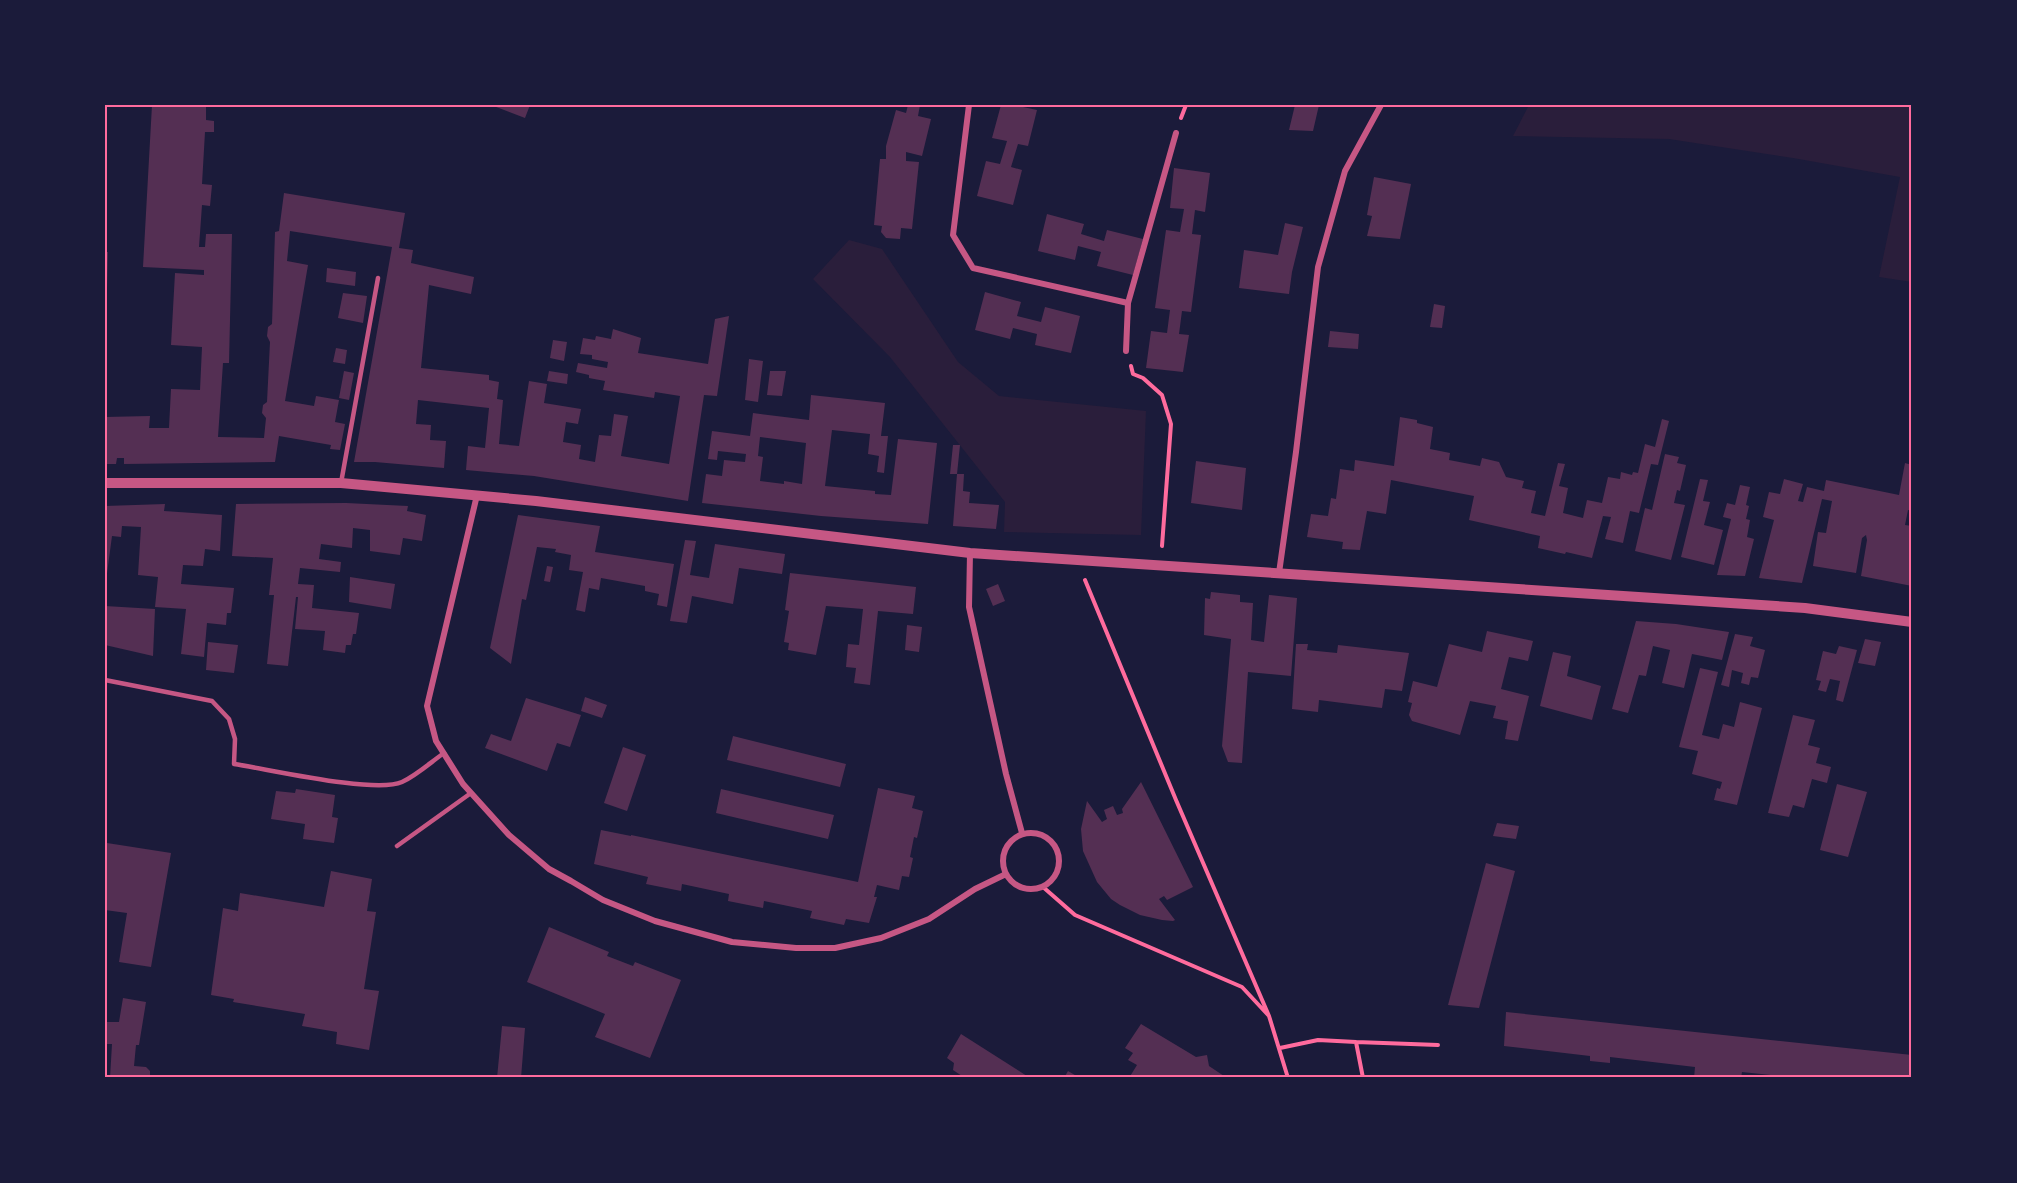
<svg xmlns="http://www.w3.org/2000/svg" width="2017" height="1183" viewBox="0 0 2017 1183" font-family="Manrope,sans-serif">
<rect width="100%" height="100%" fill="#1b1b3a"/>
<path fill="#2a1e3b" d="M1529,105H1912V282L1879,277L1900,177L1793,158L1669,139L1513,136Z
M849,240L882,249L958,362L999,396L1146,411L1141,535L1004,532L1005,502L890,357L813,279Z"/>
<path fill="#542f53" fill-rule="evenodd" d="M152,105H206V120L214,121V132H205L202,184L212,185L210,206L202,205L199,247H205L206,234H232L229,363H223L218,437L264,438L266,418L262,413L263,405L267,402L270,342L267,336L268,327L272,324L275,232L279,231L284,193L405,213L399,248L413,250L411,263L474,277L471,294L429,285L421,368L489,375V380L499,382L497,399L503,400L499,444L519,446L529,381L547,384L544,403L581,409L578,424L566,422L563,442L581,445L579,459L595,462L599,435L611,436L614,414L628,416L621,456L669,464L680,396L655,392L654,398L603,390L605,381L589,378V375L576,372L578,363L607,368L608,362L592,359V355L580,354L583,338L595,340L596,336L611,339L613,329L641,338L638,353L708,364L715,319L729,316L717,396L704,395L688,501L534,476L466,470L468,446L485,448L489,408L418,400L416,424L431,425L430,440L446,441L444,468L375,462H354L392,247L290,231L287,261L308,265L285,401L314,406L316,396L339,400L335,422L345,424L340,450L330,449L331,445L279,436L275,462L124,464V458H117L116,464H105V417L150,416L149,428H169L171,389L200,390L202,347L171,345L175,273L204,275V270L143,267Z
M491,105H530L525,118Z
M908,105H920L918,116L931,119L922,156L906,152V161L919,162L912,229L901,228L900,239L886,238L881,232L882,226L874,225L880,159H886V146L896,110L906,113Z
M1001,105H1024L1023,107L1037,110L1028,146L1018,144L1011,167L1022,170L1013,205L977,196L986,161L1000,164L1007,141L992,138Z
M1295,105H1319L1313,131L1289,130Z
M1174,168L1210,173L1205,212L1195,210L1192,234L1201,235L1191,312L1182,311L1179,334L1189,335L1183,372L1146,368L1151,331L1167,333L1170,310L1155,308L1166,230L1180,232L1184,209L1170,208Z
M1374,177L1411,184L1400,239L1367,236L1372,216L1367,215Z
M1047,214L1084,224L1081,234L1104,241L1107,230L1143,239L1133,275L1097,266L1101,252L1078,246L1075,260L1038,251Z
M1285,223L1303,227L1292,272L1289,294L1239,288L1244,250L1278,255Z
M105,252H108L107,289H105Z
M327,268L356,272L355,286L326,282Z
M985,292L1021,302L1017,316L1041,322L1045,307L1080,316L1071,353L1035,345L1037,334L1013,328L1010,339L975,330Z
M343,293L367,296L363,323L338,318Z
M1434,304L1445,306L1442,328L1430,327Z
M1330,331L1359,334L1358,349L1328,347Z
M553,340L567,342L564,361L550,358Z
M336,348L347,350L345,364L333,362Z
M749,359L763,361L758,402L745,400Z
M344,371L354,373L349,400L339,398Z
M549,371L568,374L567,384L547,381Z
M770,371H786L782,396L767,395Z
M811,395L885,403L881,436H888L884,473L877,472L879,456L868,454L870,434L832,430L825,486L875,491V494L891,495L898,439L937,443L928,524L821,516L702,503L706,474L722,476L724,460L745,462L746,454L718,451L717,460L708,459L712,431L750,436L753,413L809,420ZM760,437L806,443L802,484L784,481V484L760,481L763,457L758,456Z
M1400,417L1417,420V423L1433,427L1430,449L1450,453L1449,460L1480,466L1482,458L1499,462L1506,477L1524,481L1522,488L1536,491L1531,513L1545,516L1558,463L1565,464L1559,486L1568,488L1563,513L1583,518L1587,500L1602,503L1608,477L1620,479L1621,472L1632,475L1633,472L1638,473L1645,444L1655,447L1662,419L1669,421L1658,465L1651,464L1639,513L1630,511L1623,543L1605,539L1611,517L1603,516L1592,558L1566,552L1565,554L1538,548L1540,536L1469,520L1474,496L1391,480L1386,514L1367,511L1360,550L1342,549L1343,542L1307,537L1311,514L1328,516L1331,498L1336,499L1340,469L1354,471L1355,460L1394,466Z
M953,445H960L957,474H964L963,491L970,492L969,503L999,505L996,529L953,526L957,474H950Z
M1665,454L1679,457L1677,463L1686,465L1680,491L1677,490L1674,503L1685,505L1671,560L1635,551L1645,508L1652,510Z
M1196,461L1246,468L1242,510L1191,503Z
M1905,463L1912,465V511L1908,510L1905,525L1912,526V586L1861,576L1867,540L1866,535L1862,538L1856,573L1813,566L1818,532L1826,533L1832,501L1822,499L1802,583L1759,578L1774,520L1763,517L1769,492L1780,494L1784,479L1803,484L1798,501L1803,502L1807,487L1824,491L1826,480L1899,495Z
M1700,479L1708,480L1703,501L1710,502L1704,525L1723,530L1714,565L1681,557Z
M1740,485L1750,487L1746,505L1749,506L1746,519L1750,520L1747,537L1754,539L1745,576L1717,575L1731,519L1723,517L1727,503L1735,505Z
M346,503L408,506L407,511L426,515L422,541L403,538L400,555L370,551V530L353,528L352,548L321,544L319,559L341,562L340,572L300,568L298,584L314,585L312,608L359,613L356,634H353L351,645H346L345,653L323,650L325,631L295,629L298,597H296L288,666L267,664L274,595H269L273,558L232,556L236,504Z
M165,504L164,511L222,515L220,551L205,549L203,566L183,565L181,584L234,588L231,613H227L226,625L207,623L204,657L181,654L186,609L155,607L158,577L138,575L141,527L122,526L121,537L112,536L106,581H105V506Z
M518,515L600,526L595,552L674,564L667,607L657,605L659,594L645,591V586L601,578L599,590L589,588L585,612L576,610L583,572L569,570L571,555L555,552L556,549L537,547L526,600L522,599L511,664L490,648Z
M685,540L696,541L690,575L709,578L715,544L785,554L782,574L739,568L733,604L692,596L687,623L670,621Z
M547,566L553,567L550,582L544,581Z
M790,573L916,587L913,614L878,611L870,685L854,683L856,668L846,667L848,644L859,645L863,609L826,606L816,655L788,650L789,643L784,642L789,611L785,610Z
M350,577L395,584L391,609L349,602Z
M998,584L1005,601L993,606L986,589Z
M1211,592L1240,595V602L1253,603L1251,640L1264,642L1269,595L1297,598L1291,676L1248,672L1242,763L1228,762L1222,746L1231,639L1204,635L1205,598L1210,599Z
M105,606L155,609L153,656L105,645Z
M1636,621L1676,624L1729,632L1722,660L1692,654L1684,688L1662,683L1670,650L1653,646L1646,676L1639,675L1628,713L1612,709Z
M907,625L922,627L919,652L905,650Z
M1487,631L1533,641L1528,661L1509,657L1501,689L1529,696L1518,741L1505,739L1508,721L1493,718L1496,706L1470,701L1460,735L1412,721L1409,715L1412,703L1408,702L1413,681L1437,687L1449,644L1482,652Z
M1735,634L1753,637L1750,646L1765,650L1758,678L1751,677L1749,685L1741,683L1743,673L1732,670L1729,687L1721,685Z
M1865,639L1881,642L1875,666L1858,663Z
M208,642L238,645L234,673L206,670Z
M1296,644H1308L1307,650L1337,653L1338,645L1409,653L1402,691L1385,689L1382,708L1319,700L1318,712L1292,709Z
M1839,646L1857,650L1843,702L1836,700L1840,681L1830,679L1826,692L1818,690L1821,681L1816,680L1823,651L1836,654Z
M1553,652L1571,656L1567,676L1601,686L1592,720L1540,706Z
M1700,668L1718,672L1702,735L1719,739L1723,724L1734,727L1740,702L1762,708L1737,805L1714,800L1717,788L1720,789L1722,782L1692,774L1698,751L1679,747Z
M585,697L607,705L602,718L581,711Z
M526,698L581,715L570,747L557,743L547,771L485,748L491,734L511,741Z
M1793,715L1815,720L1808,745L1820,748L1816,763L1831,767L1827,783L1812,779L1804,808L1793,805L1789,817L1768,813Z
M733,736L846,764L840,787L727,760Z
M623,747L646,755L627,811L604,803Z
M1141,782L1193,887L1167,900L1164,896L1159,899L1175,920L1173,921L1162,920L1140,915L1120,905L1111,899L1097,882L1083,851L1081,829L1087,801L1102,822L1107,819L1104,810L1113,806L1117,815L1123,813L1122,809Z
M1837,784L1867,792L1848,857L1820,850Z
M878,788L915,796L912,808L923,811L917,838L914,837L910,857L913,858L909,877L902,876L899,890L877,885L874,897H877L869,923L846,919L844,925L810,918L812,911L764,901L763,908L728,901L729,894L682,884L681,891L646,884L648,877L594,864L601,830L631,836V835L858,882Z
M296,789L335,795L332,817L338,818L334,843L303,839L305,824L271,819L276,791L295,793Z
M721,789L834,815L828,839L716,813Z
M1497,823L1519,826L1516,839L1493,836Z
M107,843L171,853L151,967L119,962L127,913L105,910V855Z
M1486,863L1515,871L1479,1008L1448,1005Z
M331,871L372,879L367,911L376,912L364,989L379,991L369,1050L336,1044L337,1032L302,1026L305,1014L233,1002L234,999L211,995L223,908L238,911L240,893L324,907Z
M549,927L609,952L607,956L633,966L635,962L681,980L650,1058L595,1037L605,1014L527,982Z
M123,998L146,1002L139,1045H136L134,1066L146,1067L150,1071V1078H110L112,1044H105V1022H119Z
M1506,1012L1912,1055V1078H1800L1742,1072L1741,1078H1694L1695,1067L1610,1057V1063L1590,1061V1056L1504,1046Z
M1141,1024L1196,1057L1207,1055L1209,1066L1227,1078H1129L1137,1065L1128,1060L1133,1053L1125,1048Z
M502,1026L525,1028L521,1078H497Z
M961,1034L1030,1078H965L953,1070L954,1063L947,1058Z
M1068,1071L1080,1078H1064Z"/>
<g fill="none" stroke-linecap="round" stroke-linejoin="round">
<path stroke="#ff6b9d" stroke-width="4" d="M1181,118L1186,105
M1131,366L1133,374L1143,378L1162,395L1171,424L1162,546
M1085,580L1176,800L1269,1016
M1043,887L1075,915L1242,987L1269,1016L1288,1078
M1356,1042L1438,1045
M1280,1048L1318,1040L1356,1042L1363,1078"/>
<path stroke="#c65784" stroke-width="4.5" d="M341,483L378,278
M105,680L212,701L229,719L235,739L234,764C268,769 375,794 402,782C417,775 431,762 444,753
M397,846L471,793"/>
<path stroke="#c65784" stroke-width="6" d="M969,105L953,235L973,268L1128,303L1126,351
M1128,303L1176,133
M477,495L427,706L436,741L463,784L509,835L549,869L571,881L603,900L655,921L732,942L796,948H835L881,938L929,919L975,889L1006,874
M970,553L969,607L1006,774L1022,833
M1279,573L1296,452L1318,267L1345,171L1381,105
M1003 861a28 28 0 1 1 56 0a28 28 0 1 1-56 0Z"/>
<path stroke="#c65784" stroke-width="10" d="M105,483H341L536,501L970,553L1761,605L1805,608L1912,622"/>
</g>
<rect width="2017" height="1183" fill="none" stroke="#1b1b3a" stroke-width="213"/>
<rect x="106" y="106" width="1804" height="970" fill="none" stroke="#ff6b9d" stroke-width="2"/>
</svg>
